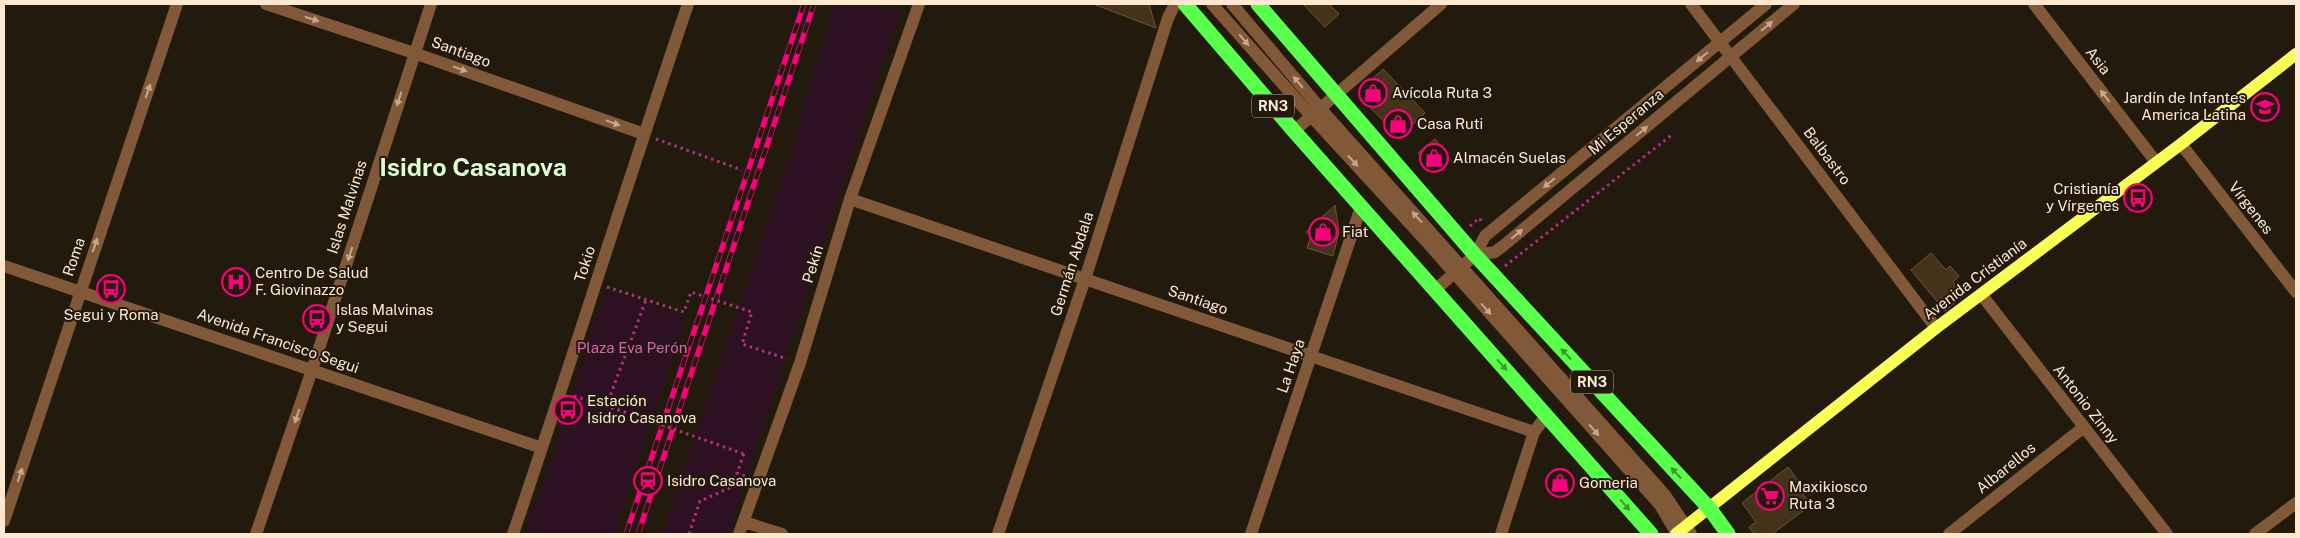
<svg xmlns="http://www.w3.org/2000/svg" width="2300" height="538" viewBox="0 0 2300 538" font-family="'Public Sans',sans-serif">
<rect width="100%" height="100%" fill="#231a0e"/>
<path fill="#2d1122" d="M836,4H872L899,12L728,534H662L793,147L802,106Z
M605,290L686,318L614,534H524L556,447Z"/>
<path fill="#44331a" stroke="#70552c" d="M1096,4H1149L1156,28L1096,5Z
M1303,4H1329L1339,14L1325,27Z
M1383,69L1425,113L1399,137L1361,98L1363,88Z
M1435,139L1448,155L1431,169L1418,153Z
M1335,205L1339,232L1333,256L1307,248L1311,236L1306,232Z
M1931,253L1946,270L1950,266L1959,276L1953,282L1964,295L1945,311L1911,270Z
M1788,467L1802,486L1799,489L1811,505L1772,534H1754L1749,527L1756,522L1742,503Z"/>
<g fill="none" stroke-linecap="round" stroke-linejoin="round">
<path stroke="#b52e86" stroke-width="3" stroke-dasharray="2.5 4" stroke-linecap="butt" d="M656,139L742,170
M1470,226L1479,218L1483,223
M1505,266L1673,134
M607,287L684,312L691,292L752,312L742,344L787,359
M574,396L637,416
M606,407L646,300
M744,454L737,473L746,476
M689,534L700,501L743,482"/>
<path stroke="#825938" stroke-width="12" d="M266,4L414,53L644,134
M1212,4L1311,116L1424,239L1660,505L1677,534
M1232,4L1320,108L1665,495L1691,534
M1691,4L1936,328
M2034,4L2156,162
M1294,131L1441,4
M2181,144L2296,292
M850,199L1534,432
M1475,255L1495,252L1503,246L1794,4
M4,266L542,448
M1435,290L1475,255L1485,236L1766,4
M1981,294L2167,534
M4,521L177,4
M744,522L782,534
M256,534L312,370L431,4
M513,534C573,358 628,180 688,4
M739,534L800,363L850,199L919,4
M998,534L1085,279L1168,18L1175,4
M1251,534L1361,207
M1501,534L1534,432L1547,415
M1949,534L2084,427
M2255,534L2296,503"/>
<path stroke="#faff57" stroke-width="12" d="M1676,534L1936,328L2181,144L2296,54"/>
<path stroke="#58ff4b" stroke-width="15" d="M1185,4L1294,131L1651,534
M1258,4L1475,255L1710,509L1728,534"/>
<defs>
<path id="rail" d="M626,534L804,4
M638,534L814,4"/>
</defs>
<use href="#rail" stroke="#fb007c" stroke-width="5.5"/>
<use href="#rail" stroke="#231a0e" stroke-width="4" stroke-dasharray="11" stroke-linecap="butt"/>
<path stroke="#b52e86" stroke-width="3" stroke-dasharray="2.5 4" stroke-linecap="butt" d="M637,416L744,454"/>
</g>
<defs><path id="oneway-solid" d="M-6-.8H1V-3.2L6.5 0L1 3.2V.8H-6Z" transform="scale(1.25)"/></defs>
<g fill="#c7a88c">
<use href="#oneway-solid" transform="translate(312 19) rotate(18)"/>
<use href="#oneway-solid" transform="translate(1767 26) rotate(-40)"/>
<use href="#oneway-solid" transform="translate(1244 40) rotate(49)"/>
<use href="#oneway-solid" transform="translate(1702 57) rotate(140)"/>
<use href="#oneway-solid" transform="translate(460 69) rotate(20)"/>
<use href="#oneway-solid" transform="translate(1298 82) rotate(-130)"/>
<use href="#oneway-solid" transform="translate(148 91) rotate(-71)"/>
<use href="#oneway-solid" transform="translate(2105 96) rotate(-128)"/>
<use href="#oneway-solid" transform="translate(399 99) rotate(108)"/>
<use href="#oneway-solid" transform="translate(613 123) rotate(20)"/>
<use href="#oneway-solid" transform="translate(1642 131) rotate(-40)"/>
<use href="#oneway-solid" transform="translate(1353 161) rotate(47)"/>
<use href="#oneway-solid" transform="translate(1549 183) rotate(140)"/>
<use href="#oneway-solid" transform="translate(1417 217) rotate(-132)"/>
<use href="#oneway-solid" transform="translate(1517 234) rotate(-40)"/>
<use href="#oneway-solid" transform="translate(95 245) rotate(-71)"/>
<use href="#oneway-solid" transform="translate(350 254) rotate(108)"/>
<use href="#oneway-solid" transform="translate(1486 309) rotate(48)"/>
<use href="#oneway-solid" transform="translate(297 416) rotate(109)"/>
<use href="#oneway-solid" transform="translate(1594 430) rotate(49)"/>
<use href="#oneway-solid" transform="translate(20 475) rotate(-71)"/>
</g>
<g fill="#409830">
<use href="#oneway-solid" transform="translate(1566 354) rotate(-133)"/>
<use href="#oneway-solid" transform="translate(1502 365) rotate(48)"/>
<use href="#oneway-solid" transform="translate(1676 473) rotate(-133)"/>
<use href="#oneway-solid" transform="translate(1625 505) rotate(49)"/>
</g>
<defs>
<symbol id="shop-ring" viewBox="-11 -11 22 22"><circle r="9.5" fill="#231a0e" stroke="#fb007c" stroke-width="1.5"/><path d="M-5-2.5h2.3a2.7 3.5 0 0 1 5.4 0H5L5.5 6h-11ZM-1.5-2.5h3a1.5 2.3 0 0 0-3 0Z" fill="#fb007c"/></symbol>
<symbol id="school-ring" viewBox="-11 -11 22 22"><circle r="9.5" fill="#231a0e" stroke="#fb007c" stroke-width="1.5"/><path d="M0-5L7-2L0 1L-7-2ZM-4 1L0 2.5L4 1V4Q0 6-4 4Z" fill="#fb007c"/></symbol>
<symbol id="bus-ring" viewBox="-11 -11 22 22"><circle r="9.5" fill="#231a0e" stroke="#fb007c" stroke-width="1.5"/><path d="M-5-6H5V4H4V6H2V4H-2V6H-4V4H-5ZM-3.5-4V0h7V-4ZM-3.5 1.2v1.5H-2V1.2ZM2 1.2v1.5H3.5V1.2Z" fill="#fb007c"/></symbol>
<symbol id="hospital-ring" viewBox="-11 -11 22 22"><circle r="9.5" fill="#231a0e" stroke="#fb007c" stroke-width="1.5"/><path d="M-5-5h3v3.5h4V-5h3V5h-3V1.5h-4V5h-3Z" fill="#fb007c"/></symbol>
<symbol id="station-ring" viewBox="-11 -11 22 22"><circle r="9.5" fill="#231a0e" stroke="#fb007c" stroke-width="1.5"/><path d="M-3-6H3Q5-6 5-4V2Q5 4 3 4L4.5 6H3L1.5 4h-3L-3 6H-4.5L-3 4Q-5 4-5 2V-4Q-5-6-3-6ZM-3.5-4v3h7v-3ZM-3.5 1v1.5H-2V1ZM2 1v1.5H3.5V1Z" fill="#fb007c"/></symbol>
<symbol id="supermarket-ring" viewBox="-11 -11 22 22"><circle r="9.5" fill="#231a0e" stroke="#fb007c" stroke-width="1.5"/><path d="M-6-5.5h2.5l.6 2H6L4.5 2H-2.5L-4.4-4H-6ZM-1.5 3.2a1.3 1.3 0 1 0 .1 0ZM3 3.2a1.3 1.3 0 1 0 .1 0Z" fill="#fb007c"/></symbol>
</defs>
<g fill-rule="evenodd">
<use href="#shop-ring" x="1357" y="77" width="32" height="32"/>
<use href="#school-ring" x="2249" y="91" width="32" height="32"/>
<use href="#shop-ring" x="1382" y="108" width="32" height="32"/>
<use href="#shop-ring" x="1418" y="142" width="32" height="32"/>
<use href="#bus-ring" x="2122" y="182" width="32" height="32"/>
<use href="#shop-ring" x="1307" y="216" width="32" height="32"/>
<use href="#hospital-ring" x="220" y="266" width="32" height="32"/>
<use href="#bus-ring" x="95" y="273" width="32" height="32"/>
<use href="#bus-ring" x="301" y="303" width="32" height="32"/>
<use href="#bus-ring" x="552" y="394" width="32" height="32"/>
<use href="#station-ring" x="632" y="465" width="32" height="32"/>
<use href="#shop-ring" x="1544" y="467" width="32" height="32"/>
<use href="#supermarket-ring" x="1754" y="480" width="32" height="32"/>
</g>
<g text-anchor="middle" stroke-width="4" stroke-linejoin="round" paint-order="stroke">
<g fill="#231a0e" stroke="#bdaa96" stroke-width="1">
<rect x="1252" y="94.5" width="42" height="23" rx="4"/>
<rect x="1571" y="370.5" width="42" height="23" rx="4"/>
</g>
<g font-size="14" font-weight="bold" fill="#ffe8d0">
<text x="1273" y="111">RN3</text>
<text x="1592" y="387">RN3</text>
</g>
<g font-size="15" fill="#ffe8d0" stroke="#231a0e">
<text transform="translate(461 52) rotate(20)" y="5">Santiago</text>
<text transform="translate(2098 61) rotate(52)" y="5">Asia</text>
<text transform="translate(1626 122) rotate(-40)" y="5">Mi Esperanza</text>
<text transform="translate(1827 156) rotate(53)" y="5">Balbastro</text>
<text transform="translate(347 207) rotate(-72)" y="5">Islas Malvinas</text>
<text transform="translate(2251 208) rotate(52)" y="5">Vírgenes</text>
<text transform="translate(74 257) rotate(-71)" y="5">Roma</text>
<text transform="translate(585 264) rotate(-72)" y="5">Tokio</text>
<text transform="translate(813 264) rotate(-73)" y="5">Pekín</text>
<text transform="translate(1072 264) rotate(-72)" y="5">Germán Abdala</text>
<text transform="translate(1975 279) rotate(-37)" y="5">Avenida Cristianía</text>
<text transform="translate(1198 300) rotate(19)" y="5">Santiago</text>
<text transform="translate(278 341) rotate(19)" y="5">Avenida Francisco Segui</text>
<text transform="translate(1291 366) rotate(-71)" y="5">La Haya</text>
<text transform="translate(2086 404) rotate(52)" y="5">Antonio Zinny</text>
<text transform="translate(2006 468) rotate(-39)" y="5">Albarellos</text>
</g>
<g font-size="15" fill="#ffe8d0" stroke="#231a0e" text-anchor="start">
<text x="1392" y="98">Avícola Ruta 3</text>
<text x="2246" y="103" text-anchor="end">Jardín de Infantes<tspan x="2246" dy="17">America Latina</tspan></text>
<text x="1417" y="129">Casa Ruti</text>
<text x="1453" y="163">Almacén Suelas</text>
<text x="2119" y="194" text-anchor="end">Cristianía<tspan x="2119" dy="17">y Vírgenes</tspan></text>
<text x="1342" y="237">Fiat</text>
<text x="255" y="278">Centro De Salud<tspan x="255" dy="17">F. Giovinazzo</tspan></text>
<text x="336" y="315">Islas Malvinas<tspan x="336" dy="17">y Segui</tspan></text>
<text x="111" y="320" text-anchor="middle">Segui y Roma</text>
<text x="587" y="406">Estación<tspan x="587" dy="17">Isidro Casanova</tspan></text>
<text x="667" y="486">Isidro Casanova</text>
<text x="1579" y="488">Gomeria</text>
<text x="1789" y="492">Maxikiosco<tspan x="1789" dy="17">Ruta 3</tspan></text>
</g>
<g font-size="15" fill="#e05bcb" stroke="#231a0e">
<text x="632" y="353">Plaza Eva Perón</text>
</g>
<g font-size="25" font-weight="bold" fill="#dcffd2" stroke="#231a0e">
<text x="473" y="176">Isidro Casanova</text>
</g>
</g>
<rect width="2300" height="538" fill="none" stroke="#ffe8d0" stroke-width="10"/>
</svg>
